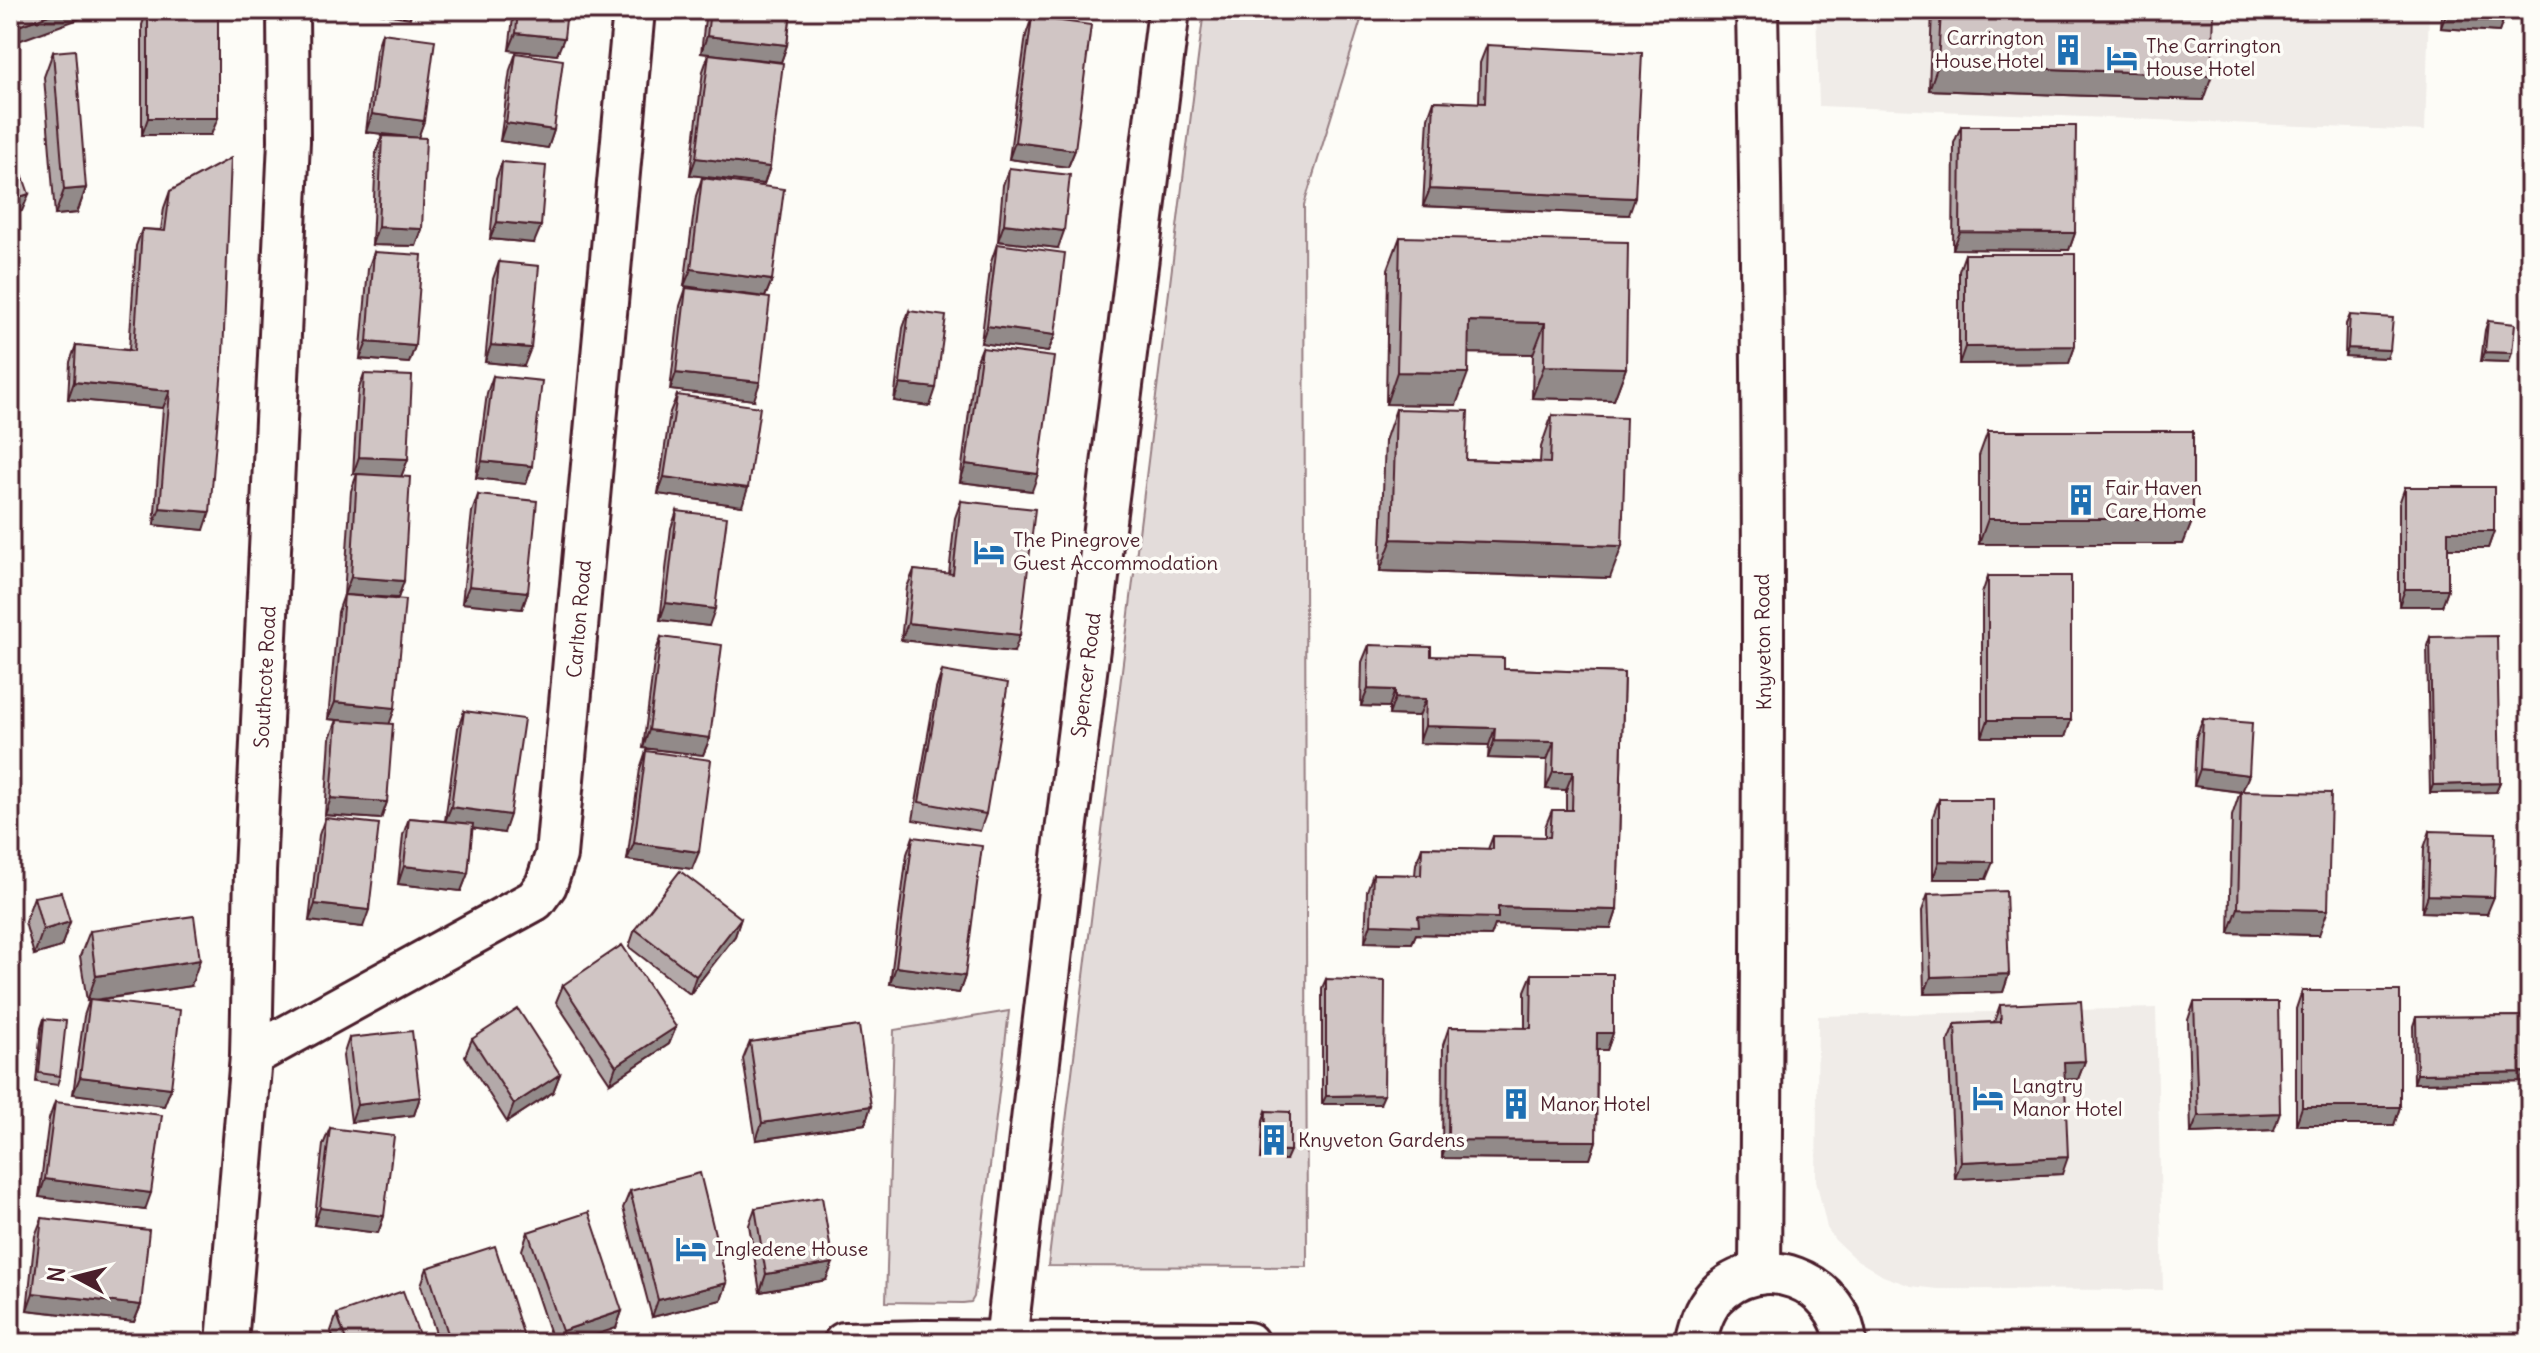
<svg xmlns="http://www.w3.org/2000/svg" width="2540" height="1353" viewBox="0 0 2540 1353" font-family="Delius,sans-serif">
<rect width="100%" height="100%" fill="#fdfcf7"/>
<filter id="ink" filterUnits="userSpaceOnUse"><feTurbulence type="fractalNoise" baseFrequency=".0125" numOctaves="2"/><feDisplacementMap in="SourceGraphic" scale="16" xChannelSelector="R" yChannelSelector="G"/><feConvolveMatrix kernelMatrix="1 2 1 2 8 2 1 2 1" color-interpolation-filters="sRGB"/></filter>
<g filter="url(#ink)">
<path fill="#f0ece8" d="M1816,10H2429L2425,131L1819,106Z
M2156,1008L2163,1290L1937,1289L1911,1286L1883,1276L1854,1258L1835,1240L1827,1228L1816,1180L1818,1016Z"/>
<path fill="#e3dcda" stroke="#967e82" stroke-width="2" d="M1204,10H1364L1304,205L1307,1267L1048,1266Z
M1009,1011L974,1297L971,1302L963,1303L886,1302L894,1030Z"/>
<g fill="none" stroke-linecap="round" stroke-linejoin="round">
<defs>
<path id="minor" d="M1757,10C1766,431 1763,852 1760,1274
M251,1056L535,900L546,885L556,855L634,10
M1006,1341L1066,832L1169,10
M227,1343L251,1056L255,872L289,141L288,10
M844,1343L924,1341L1248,1343
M1695,1343C1699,1327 1703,1310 1715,1297C1760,1248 1840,1280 1846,1343"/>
</defs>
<use href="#minor" stroke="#4a1f2b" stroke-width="46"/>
<use href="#minor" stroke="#fdfcf7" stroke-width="40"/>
</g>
<path fill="#b3a9a9" stroke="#4a1f2b" stroke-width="2" d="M147,10H218L211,135H142V25Z
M361,10H412L410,18Z
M514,10H567L557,55L509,50Z
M706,10H791L787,45L781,62L701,53Z
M1932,10H2214L2203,100L1929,90Z
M2442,10H2505V15L2499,32L2441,28Z
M1032,17L1075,150L1068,167L1009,159L1026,35Z
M382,33L424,121L418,137L422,229L416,246L372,245L376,153L382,136L406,137L366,132L376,51Z
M1487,45L1629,215L1423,206L1428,118L1434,101L1479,103L1480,63Z
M53,52L86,188L77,213L55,215L44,77Z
M516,53L554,130L548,148L500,141L510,70Z
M709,54L770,167L764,184L690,175L703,71Z
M1961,126L2075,233L2069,250L1953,249L1954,143Z
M502,162L534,243L490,239L496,179Z
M1009,168L1058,248L998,241L1003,185Z
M702,178L772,280L765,297L684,286L696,196Z
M170,191L204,530L154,525L163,408L68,399L70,362L76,345L129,350L136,246L142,229L161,230L164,208Z
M1400,237L1626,368L1614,400L1532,398L1533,354L1468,353L1456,405L1386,404L1388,269Z
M997,244L1055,335L1048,352L981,343L991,262Z
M374,252L415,346L409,363L360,359L368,269Z
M1965,254L2075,346L2069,363L1959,364V271Z
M499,262L524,366L485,362L493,279Z
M686,288L754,400L670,390L680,306Z
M909,311L930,406L894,401L903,328Z
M2350,315L2387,358L2345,356L2346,324Z
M2488,321L2509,362L2481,361L2485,330Z
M982,348L1032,491L960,482L975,365Z
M364,374L408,459L401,477L404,581L398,598L344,595L351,491L357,474H353L358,391Z
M493,376L532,466L526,484L476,478L487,393Z
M677,395L742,506L658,494L670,412Z
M1396,409L1466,460L1540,462L1541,447L1552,415L1610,578L1380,571L1385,441Z
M1988,431L2193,519L2183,544H1979V456Z
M2405,487L2494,531L2488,548H2448V589L2442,606H2399V504Z
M478,495L528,592L522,609L462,603L472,512Z
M961,501L1014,652L901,640L907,587L914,570L949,574L955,518Z
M677,511L709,626L660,620L671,528Z
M1988,576L2071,720L2065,737H1982V594Z
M344,595L395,708L389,724L387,802L381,819L325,815L330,738L337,720L357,722L328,719L338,612Z
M661,637L710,738L703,755L643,748L655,654Z
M2430,637L2500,783L2496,792L2430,793L2427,646Z
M1369,645L1504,669L1624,673L1617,910L1611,928L1495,925L1491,936L1416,934L1412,943L1365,942L1367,891L1373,874L1415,875L1416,864L1422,847L1488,849L1493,836L1545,837V827L1552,810H1566V790L1546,789L1547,760L1488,758L1489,745L1419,743V716L1389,715V707L1361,706L1362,662Z
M942,671L986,814L980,831L913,820L936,689Z
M464,711L504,833L472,828L468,873L461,891L398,884L403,835L409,818L445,821L458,728Z
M2203,719L2243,791L2319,935L2229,933L2232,816L2240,792L2194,786L2196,737Z
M646,751L692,869L627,860L640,769Z
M1939,799L1986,879H1933V816Z
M325,818L363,927L309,921L319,835Z
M2430,831L2487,914L2422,912L2424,848Z
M913,837L965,976L959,993L890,984L907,854Z
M1928,894L2009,974L2003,992L1924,994L1922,911Z
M34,897L70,922L61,947L34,955L25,922Z
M741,918L735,936L690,994L629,947L635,929Z
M90,931L191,986L98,1000L171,1088L164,1106L73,1094L84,1016L89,1001H87L80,956Z
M1532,974L1613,1033L1607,1050H1597L1596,1141L1590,1159L1442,1158L1443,1045L1449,1027L1525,1028V991Z
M1326,979L1380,1104H1322V988Z
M563,985L676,1027L669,1044L610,1083L556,1002Z
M2302,991L2400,1107L2394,1125H2296V1009Z
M2194,1002L2274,1130L2191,1133L2188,1020Z
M2000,1005L2085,1061L2078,1079H2065L2062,1174L1955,1179L1948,1041L1955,1024L1994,1022Z
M2530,1016V1081L2414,1083L2413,1026L2416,1017Z
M44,1019L60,1076L57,1085L36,1082L41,1028Z
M349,1038L420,1097L414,1115L351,1122L343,1056Z
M472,1039L560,1074L553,1092L507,1122L465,1056Z
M750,1042L871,1106L865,1124L756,1140L743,1059Z
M55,1102L145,1210L39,1197L49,1119Z
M1266,1111L1286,1160L1261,1159L1263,1120Z
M330,1128L384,1216L378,1233L314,1225L323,1145Z
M630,1191L727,1283L721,1300L652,1317L623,1208Z
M755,1208L826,1280L760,1292L749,1225Z
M42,1218L141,1305L134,1322L27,1310L35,1236Z
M528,1232L622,1311L616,1328L572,1343H553L522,1250Z
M427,1268L526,1343H439L421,1285Z
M337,1314L422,1343H335L331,1331Z"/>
<path fill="#928a89" stroke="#4a1f2b" stroke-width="2" d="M62,10H98V12L10,44V29Z
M1436,10H1544L1542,14L1435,11Z
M2447,11L2505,15L2499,32L2441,28Z
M516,33L564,38L557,55L509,50Z
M707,36L787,45L781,62L701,53Z
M1938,65L2212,75L2203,100L1929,90Z
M372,114L424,121L418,138L366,132Z
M148,118H218L211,135H142Z
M506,123L554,130L548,148L500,141Z
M1015,142L1075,150L1068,167L1009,159Z
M696,158L770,167L764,184L690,175Z
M86,188L77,213L55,215L64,190Z
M1430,189L1635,198L1629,215L1423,206Z
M29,194L22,211L10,215V200Z
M497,222L541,226L534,243L490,239Z
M1004,224L1064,231L1058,248L998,241Z
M378,227L422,229L416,246L372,245Z
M1960,232L2075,233L2069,250L1953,249Z
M691,269L772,280L765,297L684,286Z
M1469,321L1545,323L1533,354L1458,353Z
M987,326L1055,335L1048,352L981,343Z
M367,342L415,346L409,363L360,359Z
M491,345L531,348L524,366L485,362Z
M2075,346L2069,363L1959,364L1965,347Z
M2348,348L2390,350L2387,358L2345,356Z
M2485,352L2512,353L2509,362L2481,361Z
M1544,366L1626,368L1614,400L1532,398Z
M1397,372L1468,373L1456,405L1386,404Z
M676,373L760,382L754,400L670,390Z
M74,382L170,391L163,408L68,399Z
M900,384L936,388L930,406L894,401Z
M359,457L408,459L401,477L353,474Z
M482,461L532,466L526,484L476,478Z
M966,464L1038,474L1032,491L960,482Z
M664,477L748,488L742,506L658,494Z
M160,508L210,512L204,530L154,525Z
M1988,519H2193L2183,544H1979Z
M2448,531H2494L2488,548H2442Z
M1392,539L1622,546L1610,578L1380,571Z
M351,577L404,581L398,598L344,595Z
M469,586L528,592L522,609L462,603Z
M2405,589H2448L2442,606H2399Z
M666,603L715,609L709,626L660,620Z
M908,623L1020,635L1014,652L901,640Z
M1368,689L1395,690L1389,707L1361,706Z
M1395,698L1426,699L1419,716L1389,715Z
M335,702L395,708L389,725L328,719Z
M1988,720H2071L2065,737H1982Z
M1425,726L1495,728L1489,745L1419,743Z
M649,730L710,738L703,755L643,748Z
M1494,741L1554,742L1547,760L1488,758Z
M2200,769L2249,775L2242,792L2194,786Z
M1553,772H1573L1566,790L1546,789Z
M2500,783L2496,792L2430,793L2433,785Z
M331,798L387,802L381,819L325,815Z
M451,807L510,815L504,833L444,824Z
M19,808L10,833V834V811Z
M634,843L699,852L692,869L627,860Z
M1939,861L1993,862L1986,879H1933Z
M404,866L468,873L461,891L398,884Z
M2428,895L2494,897L2487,914L2422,912Z
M315,904L369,910L363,927L309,921Z
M1498,907L1617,910L1611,928L1495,925L1491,936L1416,934L1412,943L1365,942L1371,924L1418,916Z
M2238,908L2328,910L2319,935L2229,933Z
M741,918L735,936L690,994L696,976Z
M70,922L61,947L34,955L43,930Z
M200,960L191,986L87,1001L96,976Z
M896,967L965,976L959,993L890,984Z
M2009,974L2003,992L1924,994L1931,977Z
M676,1027L669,1044L610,1083L616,1066Z
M1597,1033H1613L1607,1050H1591Z
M2085,1061L2078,1079L2058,1080L2064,1062Z
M2530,1072V1081L2414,1083L2417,1074Z
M560,1074L553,1092L507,1122L514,1104Z
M80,1077L171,1088L164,1106L73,1094Z
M1384,1095L1380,1104H1322L1326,1096Z
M420,1097L414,1115L351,1122L357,1105Z
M871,1106L865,1124L756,1140L762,1123Z
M2302,1107H2400L2394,1125H2296Z
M2280,1113L2274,1130L2191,1133L2198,1116Z
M1448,1140L1596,1141L1590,1159L1442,1158Z
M1265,1150L1290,1151L1286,1160L1261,1159Z
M2068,1157L2062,1174L1955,1179L1961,1162Z
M45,1179L151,1193L145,1210L39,1197Z
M320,1208L384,1216L378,1233L314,1225Z
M833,1263L826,1280L760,1292L766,1274Z
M727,1283L721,1300L652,1317L658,1300Z
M33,1293L141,1305L134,1322L27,1310Z
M622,1311L616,1328L572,1343H557L562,1331Z"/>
<path fill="#d0c5c4" stroke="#4a1f2b" stroke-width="2" d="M10,10H62L10,29Z
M148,10H218V118H148Z
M518,10H567L564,38L516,33Z
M710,10H791L787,45L707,36Z
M1941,10H2214L2212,75L1938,65Z
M2447,10H2505V15L2447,11Z
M1032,17L1091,25L1075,150L1015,142Z
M382,33L435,40L424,121L372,114Z
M1487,45L1642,53L1635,198L1430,189L1434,101L1485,103Z
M75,50L86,188L64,190L53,52Z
M516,53L563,60L554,130L506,123Z
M709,54L783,63L770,167L696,158Z
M1961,126H2076L2075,233L1960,232Z
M382,136L426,138L422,229L378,227Z
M10,139L29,194L10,200Z
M231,158L223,356L210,512L160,508L170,391L74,382L76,345L134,351L142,229L165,231L170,191Z
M502,162L546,166L541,226L497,222Z
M1009,168L1070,175L1064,231L1004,224Z
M702,178L784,189L772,280L691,269Z
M1400,237L1628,242L1626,368L1544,366L1545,323L1469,321L1468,373L1397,372Z
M997,244L1065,253L1055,335L987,326Z
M374,252L422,255L415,346L367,342Z
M1965,254H2075V346L1965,347Z
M499,262L539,266L531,348L491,345Z
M686,288L770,298L760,382L676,373Z
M909,311L946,316L936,388L900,384Z
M2350,315L2393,318L2390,350L2348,348Z
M2488,321L2515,324L2512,353L2485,352Z
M982,348L1054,357L1038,474L966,464Z
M364,374L412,376L408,459L359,457Z
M493,376L542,381L532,466L482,461Z
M677,395L760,407L748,488L664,477Z
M1396,409L1468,411L1466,460L1550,463L1552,415L1626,418L1622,546L1392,539Z
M1988,431H2193V519H1988Z
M357,474L410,477L404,581L351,577Z
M2405,487H2494V531H2448V589H2405Z
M478,495L537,501L528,592L469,586Z
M961,501L1035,509L1020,635L908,623L914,570L953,574Z
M677,511L727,517L715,609L666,603Z
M1988,576H2071V720H1988Z
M344,595L405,600L395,708L335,702Z
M2497,636L2500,783L2433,785L2430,637Z
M661,637L722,645L710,738L649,730Z
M1369,645L1431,647V656L1504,658V669L1624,673L1617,910L1498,907V918L1418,916L1419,926L1371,924L1373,874L1421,875L1422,847L1493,849V836L1550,837L1552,810H1572L1573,772H1553L1554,742L1494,741L1495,728L1425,726L1426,699L1395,698V690L1368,689Z
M942,671L1008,683L986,814L919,802Z
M464,711L524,719L510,815L451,807Z
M2203,719L2252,723L2249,775L2200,769Z
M337,720L393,724L387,802L331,798Z
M646,751L711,760L699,852L634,843Z
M10,777L19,808L10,811Z
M2241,791L2331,793L2328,910L2238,908Z
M1939,799H1993V862L1939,861Z
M325,818L379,824L369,910L315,904Z
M409,818L473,824L468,873L404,866Z
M2430,831L2496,833L2494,897L2428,895Z
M913,837L982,846L965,976L896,967Z
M680,871L741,918L696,976L635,929Z
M2006,891L2009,974L1931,977L1928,894Z
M61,892L70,922L43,930L34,897Z
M194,916L200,960L96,976L90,931Z
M622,945L676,1027L616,1066L563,985Z
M1532,974H1613V1033H1597L1596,1141L1448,1140L1449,1027L1531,1028Z
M1326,979L1385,981L1384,1095L1326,1096Z
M2302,991H2400V1107H2302Z
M90,999L180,1010L171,1088L80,1077Z
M2081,1001L2085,1061L2064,1062L2068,1157L1961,1162L1955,1024L2001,1022L2000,1005Z
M2194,1002H2278L2280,1113L2198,1116Z
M518,1009L560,1074L514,1104L472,1039Z
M17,1014L10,1070V1018Z
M2530,1016V1072L2417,1074L2416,1017Z
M44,1019L66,1021L60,1076L39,1073Z
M859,1026L871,1106L762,1123L750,1042Z
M412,1031L420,1097L357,1105L349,1038Z
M55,1102L162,1115L151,1193L45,1179Z
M1266,1111L1290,1112V1151L1265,1150Z
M330,1128L394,1136L384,1216L320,1208Z
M700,1173L727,1283L658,1300L630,1191Z
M822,1197L833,1263L766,1274L755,1208Z
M589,1212L622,1311L562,1331L528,1232Z
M42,1218L149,1230L141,1305L33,1293Z
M495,1246L526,1343H451L427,1268Z
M403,1291L422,1343H347L337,1314Z"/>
</g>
<defs>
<symbol id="building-bare" viewBox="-9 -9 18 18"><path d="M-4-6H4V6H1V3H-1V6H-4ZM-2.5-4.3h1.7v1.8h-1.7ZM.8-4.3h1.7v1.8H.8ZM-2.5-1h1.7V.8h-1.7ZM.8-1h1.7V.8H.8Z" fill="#1f6fb2" stroke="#fdfcf7" stroke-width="2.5" paint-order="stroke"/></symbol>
<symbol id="hotel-bare" viewBox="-9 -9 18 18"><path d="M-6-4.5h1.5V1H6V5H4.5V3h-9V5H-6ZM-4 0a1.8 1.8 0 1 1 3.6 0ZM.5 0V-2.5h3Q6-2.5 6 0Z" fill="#1f6fb2" stroke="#fdfcf7" stroke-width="2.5" paint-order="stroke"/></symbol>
</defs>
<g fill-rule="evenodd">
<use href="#building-bare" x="2046" y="28" width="44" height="44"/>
<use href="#hotel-bare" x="2100" y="36" width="44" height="44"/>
<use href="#building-bare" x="2059" y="478" width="44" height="44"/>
<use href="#hotel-bare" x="967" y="530" width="44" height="44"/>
<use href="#hotel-bare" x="1966" y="1076" width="44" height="44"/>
<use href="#building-bare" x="1494" y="1082" width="44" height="44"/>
<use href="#building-bare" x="1252" y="1118" width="44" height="44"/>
<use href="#hotel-bare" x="669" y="1227" width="44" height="44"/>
</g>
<g text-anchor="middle" stroke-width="7" stroke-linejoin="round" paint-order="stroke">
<g font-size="20" fill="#4a1f2b" stroke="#fdfcf7" text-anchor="start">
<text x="2044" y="45" text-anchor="end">Carrington<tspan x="2044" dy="23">House Hotel</tspan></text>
<text x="2146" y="53">The Carrington<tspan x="2146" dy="23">House Hotel</tspan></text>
<text x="2105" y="495">Fair Haven<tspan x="2105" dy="23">Care Home</tspan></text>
<text x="1013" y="547">The Pinegrove<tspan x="1013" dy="23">Guest Accommodation</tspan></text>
<text x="2012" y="1093">Langtry<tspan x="2012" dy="23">Manor Hotel</tspan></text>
<text x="1540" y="1111">Manor Hotel</text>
<text x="1298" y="1147">Knyveton Gardens</text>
<text x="715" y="1256">Ingledene House</text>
</g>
<g font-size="20" fill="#4a1f2b" stroke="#fdfcf7">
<text transform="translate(579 619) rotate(-85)" y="7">Carlton Road</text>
<text transform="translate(1763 642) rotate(-91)" y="7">Knyveton Road</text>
<text transform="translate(1086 675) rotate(-83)" y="7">Spencer Road</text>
<text transform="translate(265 677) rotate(-87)" y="7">Southcote Road</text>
</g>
</g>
<rect width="2540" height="1353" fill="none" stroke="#fdfcf7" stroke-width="40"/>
<rect x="20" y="20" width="2500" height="1313" fill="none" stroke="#4a1f2b" stroke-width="3" filter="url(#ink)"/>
<g transform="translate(76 1277) rotate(277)" stroke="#fdfcf7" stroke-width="6" paint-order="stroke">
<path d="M0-6L14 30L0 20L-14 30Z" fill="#4a1f2b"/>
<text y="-12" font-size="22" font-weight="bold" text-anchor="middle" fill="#4a1f2b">N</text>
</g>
</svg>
